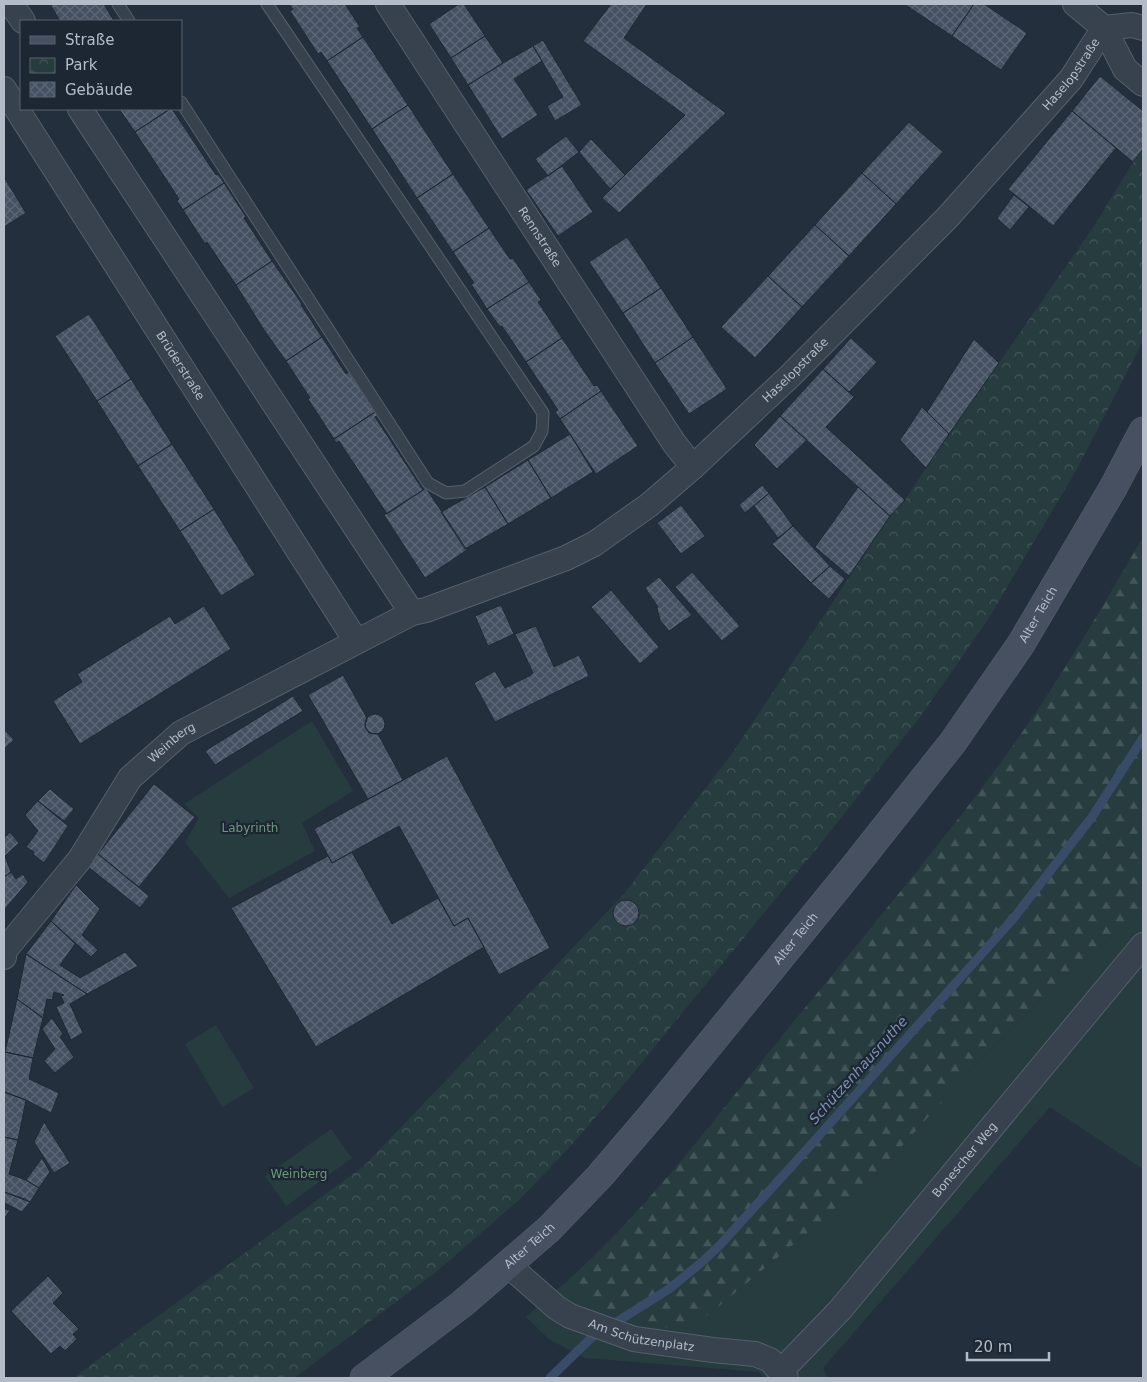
<svg xmlns="http://www.w3.org/2000/svg" width="1147" height="1382" viewBox="0 0 1147 1382" font-family="'DejaVu Sans',sans-serif">
<defs>
<pattern id="forest-firs" width="22" height="20" patternUnits="userSpaceOnUse" patternTransform="scale(1.25)"><rect width="22" height="20" fill="#263c3f"/><path d="M5 1l3.5 6h-7zM16 11l3.5 6h-7z" fill="#435659"/></pattern>
<pattern id="park-crowns" width="20" height="18" patternUnits="userSpaceOnUse" patternTransform="scale(1.25)"><rect width="20" height="18" fill="#263c3f"/><path d="M2 6a3 3 0 1 1 6 0M12 15a3 3 0 1 1 6 0" fill="none" stroke="#435659"/></pattern>
<pattern id="building-cross-hatch" width="8" height="8" patternUnits="userSpaceOnUse" patternTransform="scale(1.25)"><rect width="8" height="8" fill="#455162"/><path d="M0 0l8 8M0 8l8-8" fill="none" stroke="#5d6877"/></pattern>
</defs>
<rect width="100%" height="100%" fill="#242f3e"/>
<path fill="#263c3f" d="M312,721L353,791L302,823L315,851L229,898L185,842L199,818L184,804Z
M1143,911V1169L1050,1107L823,1368L828,1378H764L759,1372L585,1358L550,1340L526,1317L567,1281L586,1302L712,1312L872,1179L981,1059L1064,977Z
M216,1025L254,1088L222,1107L185,1044Z
M331,1129L352,1158L286,1206L265,1176Z"/>
<path fill="url(#forest-firs)" d="M1143,537V911L1064,977L981,1059L872,1179L712,1312L688,1328L671,1329L586,1302L567,1281C648,1209 714,1119 782,1036C853,949 926,863 993,773C1049,698 1096,618 1143,537Z"/>
<path fill="url(#park-crowns)" d="M1143,149V341L1077,469L987,621L920,717L822,842L621,1088L568,1149L520,1199L436,1272L294,1378H73L364,1166L585,935L624,894L731,755L890,516L905,500L926,468L1096,223L1133,162Z"/>
<g fill="none" stroke-linecap="round" stroke-linejoin="round">
<path stroke="#394c67" stroke-width="9" d="M550,1378L591,1338L669,1289L702,1262L720,1245L799,1158L1013,919L1092,817L1143,738"/>
</g>
<path fill="url(#building-cross-hatch)" stroke="#1f2835" d="M50,4H104L114,21H60Z
M289,4H345L360,27L357,28L363,37L327,61L321,52L318,54L290,11L293,9Z
M459,4H464L485,36L451,58L429,24Z
M611,4H647L624,38L726,113L619,213L602,198L685,115L583,41Z
M904,4H974L952,36Z
M974,4H984L1027,33L1001,70L952,36Z
M485,36L503,63L468,85L451,58Z
M363,37L408,105L372,129L327,61Z
M543,40L582,105L555,121L547,106L563,97L533,46Z
M533,46L542,61L514,79L538,115L502,139L468,85L503,63Z
M1100,76L1143,111V149L1133,162L1072,111Z
M408,105L453,174L417,198L372,129Z
M119,109H170L135,132Z
M170,109H172L216,175L218,174L224,183L183,210L177,201L179,199L135,132Z
M1072,111L1116,148L1053,226L1008,189Z
M909,122L943,152L896,204L862,173Z
M566,136L579,152L548,176L535,159Z
M591,139L625,175L610,189L579,152Z
M562,166L593,212L558,236L526,190Z
M862,173L896,204L849,256L815,225Z
M453,174L489,228L453,252L417,198Z
M4,177L26,213L4,227Z
M224,183L246,217L244,218L272,261L236,285L207,242L205,244L183,210Z
M1014,195L1029,207L1010,230L997,218Z
M815,225L849,256L802,307L768,276Z
M489,228L510,259L513,258L529,282L487,309L471,284L474,283L453,252Z
M627,237L661,288L623,313L589,262Z
M272,261L302,304L301,305L322,337L286,361L264,330L236,285Z
M768,276L802,307L755,358L721,327Z
M529,282L541,300L538,302L562,338L526,362L502,326L500,327L487,309Z
M661,288L693,337L655,363L623,313Z
M89,314L131,379L97,401L55,336Z
M322,337L346,374L349,372L375,412L334,439L308,399L310,398L286,361Z
M693,337L727,389L689,414L655,363Z
M562,338L594,386L597,385L601,391L560,419L555,412L558,410L526,362Z
M851,338L877,362L849,392L823,369Z
M974,339L999,363L949,434L927,412Z
M823,369L854,397L826,427L905,500L890,516L780,416Z
M131,379L172,444L138,466L97,401Z
M601,391L638,446L596,474L560,419Z
M922,407L949,434L926,468L900,440Z
M375,412L377,415L375,417L423,490L387,514L339,441L336,443L334,439Z
M780,416L807,440L777,469L754,445Z
M570,434L593,472L551,498L528,460Z
M172,444L214,509L180,531L138,466Z
M528,460L551,498L508,524L485,487Z
M762,485L769,493L745,513L739,505Z
M485,487L508,524L465,549L441,512Z
M858,487L890,516L849,576L815,547Z
M426,488L467,550L425,578L384,515Z
M769,493L793,526L778,538L754,506Z
M681,505L705,536L681,554L657,523Z
M214,509L255,575L221,596L180,531Z
M793,526L830,566L811,583L772,544Z
M830,566L845,579L829,599L811,583Z
M692,572L740,626L722,641L675,587Z
M659,577L692,615L669,631L660,620L657,609L658,607L645,588Z
M611,590L659,647L640,664L591,607Z
M501,605L514,634L488,646L475,616Z
M204,606L231,649L80,744L53,701L82,682L77,674L170,616L175,624Z
M536,626L554,667L579,655L589,676L495,722L474,683L495,671L505,688L531,675V674L533,673L515,634Z
M343,675L367,718L365,726L369,733L378,734L403,780L368,799L308,695Z
M293,696L303,711L215,765L205,751Z
M365 724a10 10 0 1 1 20 0a10 10 0 1 1-20 0Z
M4,729L14,740L4,749Z
M447,756L550,948L499,975L468,918L454,926L399,826L332,863L314,829Z
M154,784L195,817L139,887L98,854Z
M50,789L74,809L64,821L38,801Z
M38,801L68,826L44,863L33,854L34,852L26,847L38,831L25,815Z
M10,832L19,843L5,856L11,872L4,877V838Z
M352,852L392,924L438,898L454,926L468,918L484,947L316,1047L231,908L328,856L332,863Z
M98,854L149,896L140,908L88,867Z
M11,872L16,879L23,874L28,882L4,910V877Z
M76,885L100,909L82,935L98,950L91,957L51,921Z
M613 913a13 13 0 1 1 26 0a13 13 0 1 1-26 0Z
M51,921L75,944L60,965L80,978L125,952L138,966L87,994L26,954Z
M26,954L87,994L70,1004L83,1033L71,1040L56,1007L64,1003L61,996L64,995L54,992L52,1000L47,999L43,1018L17,999Z
M17,999L43,1018L33,1058L5,1052Z
M52,1018L63,1034L60,1037L74,1057L55,1073L44,1061L55,1049L42,1029Z
M5,1052L33,1058L29,1079L59,1093L51,1113L26,1100L4,1092Z
M4,1092L26,1100L18,1140L4,1137Z
M44,1122L70,1163L54,1173L34,1142Z
M4,1137L18,1140L9,1174L26,1180L39,1188L30,1202L4,1192Z
M42,1158L50,1172L39,1188L26,1180Z
M4,1192L25,1199L30,1202L22,1212L5,1203V1209L10,1210L4,1219Z
M48,1276L63,1293L53,1303L79,1329L73,1334L77,1339L65,1351L60,1346L51,1354L11,1311Z"/>
<g fill="none" stroke-linecap="round" stroke-linejoin="round">
<defs>
<path id="lane" d="M118,4L129,21
M181,102L428,483L446,493L465,491L534,446L542,431L543,413L267,4"/>
<g id="street">
<path d="M11,4L23,21"/>
<path id="s1" d="M388,4L674,443L693,467"/>
<path d="M1075,4L1104,28L1125,69L1143,84"/>
<path d="M1104,28L1132,25L1143,28"/>
<path id="s2" d="M4,89L356,641"/>
<path d="M80,109L412,613"/>
<path id="s3" d="M4,957L5,950L80,859L130,778L181,733L412,613L426,610L566,558L594,544L649,505L693,467L790,376L947,218L1071,79L1104,28"/>
<path id="s4" d="M508,1265L557,1308L570,1316L634,1339L713,1350L755,1354L770,1360L786,1378"/>
<path id="s5" d="M781,1371L840,1310L1143,945"/>
</g>
<g id="secondary">
<path id="s6" d="M364,1378L462,1304L549,1229L599,1177L652,1115L854,867L953,742L1021,644L1113,488L1143,431"/>
</g>
</defs>
<use href="#lane" stroke="#565f6c" stroke-width="13"/>
<use href="#street" stroke="#565f6c" stroke-width="26"/>
<use href="#secondary" stroke="#565f6c" stroke-width="29"/>
<use href="#lane" stroke="#38414e" stroke-width="11"/>
<use href="#street" stroke="#38414e" stroke-width="24"/>
<use href="#secondary" stroke="#465061" stroke-width="28"/>
</g>
<g text-anchor="middle" stroke-width="4.5" stroke-linejoin="round" paint-order="stroke">
<g font-size="12" fill="#b4bcc9" stroke="#1d2633">
<text dy="4" stroke="none"><textPath href="#s3" startOffset="1415">Haselopstraße</textPath></text>
<text dy="4" stroke="none"><textPath href="#s1" startOffset="278">Rennstraße</textPath></text>
<text dy="4" stroke="none"><textPath href="#s2" startOffset="328">Brüderstraße</textPath></text>
<text dy="4" stroke="none"><textPath href="#s3" startOffset="1010">Haselopstraße</textPath></text>
<text dy="4" stroke="none"><textPath href="#s6" startOffset="1024">Alter Teich</textPath></text>
<text dy="4" stroke="none"><textPath href="#s3" startOffset="275">Weinberg</textPath></text>
<text dy="4" stroke="none"><textPath href="#s6" startOffset="619">Alter Teich</textPath></text>
<text dy="4" stroke="none"><textPath href="#s5" startOffset="280">Bonescher Weg</textPath></text>
<text dy="4" stroke="none"><textPath href="#s6" startOffset="212">Alter Teich</textPath></text>
<text dy="4" stroke="none"><textPath href="#s4" startOffset="155">Am Schützenplatz</textPath></text>
</g>
<g font-size="12" fill="#6b9a76" stroke="#1d2633">
<text x="250" y="832">Labyrinth</text>
<text x="299" y="1178">Weinberg</text>
</g>
<g font-size="14" font-style="italic" fill="#7c92b1" stroke="#1d2633">
<text transform="translate(858 1070) rotate(-48)" y="5">Schützenhausnuthe</text>
</g>
</g>
<rect width="1147" height="1382" fill="none" stroke="#b4bcc9" stroke-width="10"/>
<rect x="20" y="20" width="162" height="90" fill="#1d2633" stroke="#59626f"/>
<rect x="30" y="36" width="25" height="8" fill="#465061" stroke="#59626f"/>
<text x="65" y="45" font-size="15" fill="#b4bcc9">Straße</text>
<rect x="30" y="58" width="25" height="15" fill="url(#park-crowns)" stroke="#59626f"/>
<text x="65" y="70" font-size="15" fill="#b4bcc9">Park</text>
<rect x="30" y="82" width="25" height="15" fill="url(#building-cross-hatch)" stroke="#59626f"/>
<text x="65" y="95" font-size="15" fill="#b4bcc9">Gebäude</text>
<path d="M967 1352v8h82v-8" fill="none" stroke="#b4bcc9" stroke-width="2.5"/>
<text x="974" y="1352" font-size="15" fill="#b4bcc9" stroke="#1d2633" stroke-width="4" paint-order="stroke">20 m</text>
</svg>
